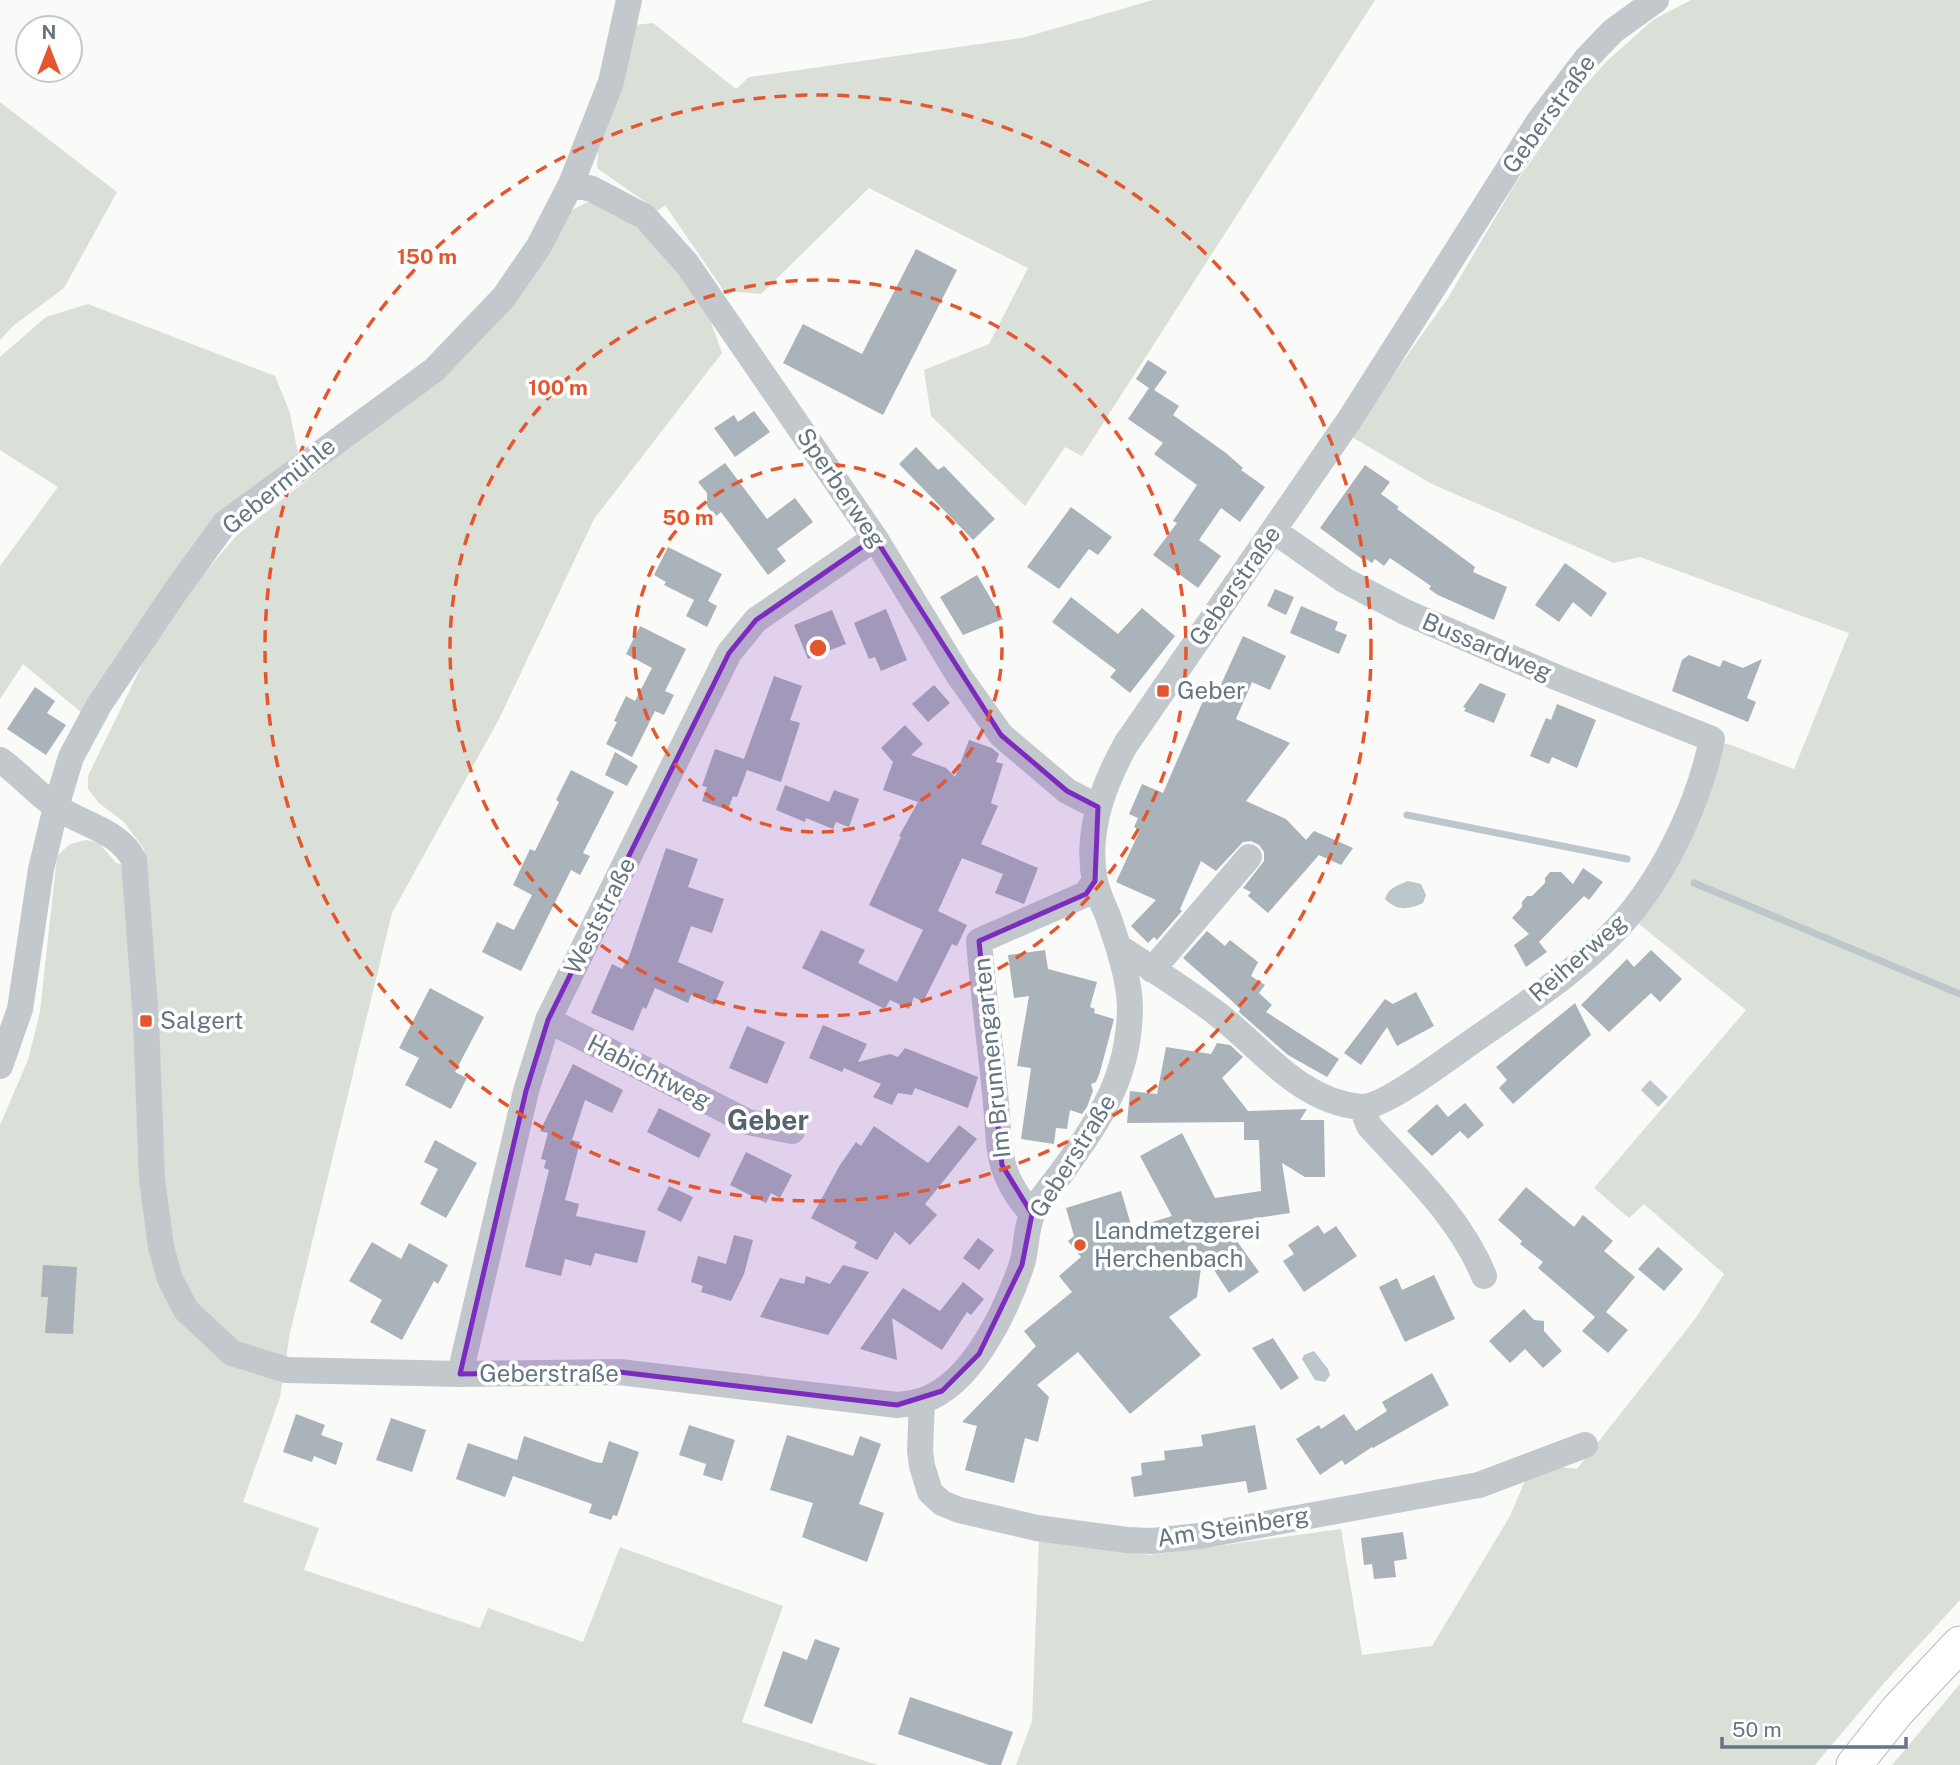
<svg xmlns="http://www.w3.org/2000/svg" width="1960" height="1765" viewBox="0 0 1960 1765" font-family="'Public Sans',sans-serif">
<rect width="100%" height="100%" fill="#fafaf8"/>
<path fill="#dadfd7" d="M1153,0H1375L1082,456L1065,447L1025,506L931,416L924,370L989,344L1028,268L869,188L761,294L724,291L665,205L658,211L597,168L598,151L620,86L634,25L653,23L736,89L749,77L1022,38Z
M1691,0H1960V1600L1884,1683L1815,1765H1016L1032,1721L1039,1538L1150,1555L1341,1529L1362,1655L1432,1646L1510,1516L1532,1464L1577,1469L1695,1319L1724,1274L1644,1204L1629,1218L1594,1188L1746,1010L1639,924L1713,741L1731,745L1794,769L1849,633L1640,557L1614,563L1432,484L1350,436L1448,298L1515,184L1578,93L1607,61L1653,20Z
M0,102L117,192L64,288L13,326L0,340Z
M588,202L619,212L683,270L707,311L722,353L594,519L499,719L392,913L290,1333L280,1397L243,1502L319,1528L304,1570L480,1628L488,1608L583,1642L620,1547L783,1606L742,1722L878,1765H0V1125L28,1060L40,1012L57,856L70,844L86,840L99,843L116,863L147,870L144,849L124,822L99,803L88,789V776L143,663L180,603L207,570L238,534L356,442L570,211Z
M88,304L275,376L290,413L298,454L201,536L94,723L23,664L0,699V566L58,487L0,450V357L46,317Z
M1960,1684V1765H1892Z"/>
<path fill="#bbc7cb" d="M1408,881L1421,884L1426,895L1423,903C1408,910 1397,911 1385,899C1388,888 1398,885 1408,881Z
M1650,1080L1668,1097L1658,1107L1641,1090Z
M1314,1351L1328,1369L1330,1375L1325,1382L1315,1380L1302,1359L1304,1355Z"/>
<g fill="none" stroke-linecap="round" stroke-linejoin="round">
<path stroke="#bbc7cb" stroke-width="7" d="M1407,815L1627,859
M1694,883L1960,994"/>
</g>
<path fill="#aab3b9" d="M916,249L957,270L883,415L783,363L803,324L862,354Z
M1148,360L1167,372L1154,390L1179,406L1173,415L1226,453L1243,468L1241,470L1265,487L1240,522L1221,508L1199,540L1221,556L1198,588L1153,555L1177,523L1173,521L1197,485L1154,454L1163,443L1128,419L1149,388L1136,379Z
M754,411L770,432L735,457L714,428L734,415L738,422Z
M916,447L938,470L944,466L995,519L973,540L899,464Z
M725,463L767,519L795,498L813,522L777,549L786,561L768,575L721,512L715,517L707,506V493L698,482Z
M1365,465L1390,482L1381,494L1399,507L1397,509L1475,567L1473,572L1507,587L1494,620L1438,595L1429,589L1431,586L1390,558L1384,566L1375,559L1372,563L1363,557L1362,559L1320,528Z
M1071,507L1112,537L1098,555L1089,549L1059,589L1027,567Z
M668,547L722,574L708,601L717,606L707,627L686,616L694,600L664,585L666,582L654,575Z
M1565,563L1607,593L1591,617L1573,602L1559,622L1535,605Z
M977,575L1003,619L963,635L940,597Z
M1275,589L1294,597L1286,615L1267,606Z
M1071,597L1118,634L1142,608L1175,636L1130,693L1110,677L1116,670L1052,622Z
M1301,606L1338,622L1335,630L1347,635L1339,654L1290,633Z
M886,609L907,660L881,671L875,657L869,659L854,623Z
M832,610L846,644L808,659L794,625Z
M640,626L686,649L665,691L674,695L664,715L655,711L632,757L606,744L617,722L614,721L626,696L635,701L652,668L626,654Z
M1243,636L1286,656L1270,690L1252,682L1236,719L1290,743L1246,801L1286,819L1306,840L1314,831L1353,848L1341,865L1319,855L1268,913L1248,896L1251,892L1243,888L1264,861V852L1259,845L1251,841L1243,842L1216,871L1201,861L1180,909L1182,911L1157,940L1154,937L1148,943L1131,926L1156,900L1116,882L1140,830L1134,827L1138,818L1129,814L1142,784L1163,793L1209,687L1218,691Z
M1689,655L1720,667L1723,660L1743,668L1762,659L1747,698L1756,702L1748,722L1672,691L1682,660Z
M774,676L802,686L790,720L800,723L781,782L747,770L737,797L733,796L728,810L702,801L707,787L702,786L715,749L744,759Z
M1480,683L1506,694L1494,723L1464,711L1466,708L1463,707Z
M934,685L950,703L928,722L912,704Z
M35,687L55,701L47,713L66,725L46,755L7,729Z
M1557,704L1596,720L1577,768L1552,757L1549,764L1530,756L1546,718L1551,720Z
M905,725L923,744L911,755L946,768L955,777L969,740L992,748L999,754L996,762L1003,764L991,803L998,806L981,844L1038,868L1024,904L995,893L1003,874L962,858L938,911L967,925L957,946L952,944L923,1002L914,997L909,1009L890,1000L885,1009L802,968L821,930L865,950L858,963L897,982L923,930L869,905L901,837L899,836L918,802L883,790L893,762L881,748Z
M615,752L638,766L627,786L605,775Z
M571,770L614,792L583,853L590,856L580,875L571,870L521,971L482,952L497,922L514,930L532,895L513,885L530,849L535,851L559,802L556,800Z
M785,785L829,802L834,790L859,799L849,827L836,822L833,829L806,818L805,822L776,810Z
M666,848L698,859L688,887L724,899L712,933L691,926L678,962L724,982L714,1005L691,995L688,1003L655,988L646,1009L643,1007L633,1031L591,1013L612,964L622,969L629,957Z
M1583,868L1603,882L1589,900L1584,896L1539,942L1547,952L1526,967L1514,945L1529,934L1512,918L1522,907V902L1527,896H1532L1545,883V878L1550,872H1561L1573,884Z
M1207,931L1225,946L1230,940L1258,962L1251,976L1265,985L1259,993L1272,1005L1266,1012L1339,1059L1327,1077L1288,1055L1239,1012L1240,1009L1231,1000L1183,958Z
M1045,950L1048,969L1097,982L1090,1007L1095,1009L1094,1013L1114,1019L1100,1072L1096,1082L1091,1084L1093,1091L1087,1107L1082,1114L1070,1110L1067,1129L1056,1128L1054,1144L1021,1139L1031,1068L1017,1066L1029,996L1014,998L1008,955Z
M1651,950L1682,979L1660,1002L1651,993L1609,1032L1581,1005L1627,959L1634,967Z
M430,988L484,1017L455,1072L467,1078L451,1109L405,1085L419,1058L399,1048Z
M1416,992L1434,1026L1397,1046L1387,1027L1361,1065L1344,1053L1385,999L1393,1004Z
M1575,1003L1591,1035L1513,1104L1499,1088L1507,1080L1496,1067Z
M823,1025L867,1044L858,1062L890,1054L898,1057L905,1048L978,1077L968,1108L915,1088L912,1095L898,1093L892,1105L873,1097L881,1084L844,1068L842,1072L809,1058Z
M747,1026L785,1042L767,1084L729,1068Z
M1217,1043L1230,1045L1243,1057L1222,1078L1248,1111L1307,1109L1300,1120H1324L1325,1177H1305L1282,1163L1290,1213L1224,1223L1259,1272L1229,1293L1203,1253L1197,1297L1169,1317L1201,1355L1130,1414L1078,1352L1037,1385L1049,1397L1038,1442L1025,1438L1014,1483L965,1470L977,1426L962,1422L1036,1346L1024,1331L1072,1292L1059,1276L1081,1257L1068,1241L1074,1236L1066,1208L1121,1191L1132,1228L1172,1216L1140,1156L1182,1133L1215,1198L1261,1191L1259,1140H1244V1122L1127,1123L1130,1091L1157,1094L1166,1047L1211,1054Z
M573,1064L623,1090L612,1113L585,1100L572,1140L580,1142L565,1200L579,1204L576,1216L646,1231L637,1263L595,1253L591,1266L565,1259L561,1276L525,1267L549,1170L544,1168L546,1160L541,1159L548,1133L540,1131Z
M1465,1103L1484,1125L1468,1139L1460,1131L1432,1156L1407,1131L1437,1104L1448,1117Z
M659,1108L711,1134L699,1158L647,1132Z
M959,1125L977,1139L925,1204L937,1215L910,1245L895,1232L877,1260L854,1248L857,1242L811,1218L840,1165L856,1142L861,1146L874,1126L928,1163Z
M435,1140L477,1163L446,1218L420,1204L438,1169L424,1162Z
M746,1152L792,1175L780,1198L771,1193L766,1203L730,1185Z
M669,1186L693,1197L681,1222L657,1210Z
M1526,1187L1574,1227L1583,1215L1613,1241L1604,1251L1635,1277L1606,1312L1628,1330L1608,1353L1582,1331L1595,1317L1538,1268L1543,1262L1520,1244L1522,1241L1498,1220Z
M1318,1225L1324,1234L1336,1226L1357,1256L1304,1292L1283,1261L1294,1254L1288,1245Z
M734,1235L753,1240L744,1274L731,1301L701,1292L703,1286L691,1282L698,1256L726,1264Z
M978,1238L994,1250L979,1270L963,1258Z
M372,1242L401,1259L409,1243L448,1265L438,1284L434,1281L402,1340L370,1322L382,1300L349,1281Z
M1658,1247L1683,1269L1664,1291L1638,1269Z
M43,1265L77,1267L73,1334L45,1333L48,1297H41Z
M843,1265L869,1272L828,1335L760,1317L780,1278L804,1284L806,1276L830,1284Z
M1434,1275L1455,1319L1405,1342L1379,1287L1397,1278L1402,1290Z
M963,1282L984,1299L971,1315L967,1312L942,1350L892,1318L897,1360L860,1349L903,1288L940,1311Z
M1524,1309L1534,1320L1544,1321V1331L1562,1351L1543,1368L1525,1349L1510,1363L1489,1341Z
M1273,1338L1299,1378L1281,1390L1252,1348Z
M1432,1373L1449,1405L1373,1448L1372,1447L1345,1465L1342,1460L1320,1475L1296,1439L1319,1425L1321,1429L1344,1414L1356,1431L1387,1411L1382,1402Z
M296,1414L325,1425L321,1435L343,1443L336,1465L314,1456L312,1462L283,1452Z
M391,1418L426,1430L412,1472L376,1460Z
M689,1425L735,1440L722,1481L703,1475L706,1464L679,1455Z
M1255,1425L1267,1489L1248,1493L1246,1481L1134,1497L1131,1477L1142,1475L1141,1463L1165,1460L1164,1451L1203,1446L1201,1435Z
M787,1435L853,1456L860,1436L881,1444L859,1504L884,1513L867,1562L802,1537L813,1503L770,1490Z
M524,1436L595,1462L602,1463L609,1441L639,1452L617,1516L613,1515L611,1520L589,1513L592,1504L513,1476L505,1497L456,1479L468,1443L517,1460Z
M1403,1532L1407,1559L1394,1561L1396,1577L1374,1579L1372,1564L1364,1565L1361,1538Z
M815,1639L840,1648L812,1724L764,1706L783,1651L807,1660Z
M910,1697L1013,1732L1001,1765H989L898,1734Z"/>
<g fill="none" stroke-linecap="round" stroke-linejoin="round">
<defs>
<path id="major" d="M1854,1765L1897,1711L1960,1644"/>
</defs>
<use href="#major" stroke="#b5babe" stroke-width="37"/>
<path stroke="#c3c8cc" stroke-width="26" d="M571,184L592,189L645,217L687,264L875,538L959,676L1001,735L1067,791L1098,807
M0,760C20,774 35,792 55,806C81,825 118,829 134,860L146,1021L152,1179L161,1247L170,1279L186,1310L232,1353L287,1370L460,1374L619,1372L897,1405C906,1404 916,1403 924,1400C972,1383 1005,1313 1021,1267C1027,1251 1025,1231 1032,1215C1038,1200 1053,1185 1062,1172C1101,1117 1129,1078 1130,1008C1130,980 1117,942 1108,916C1103,904 1097,892 1095,881C1085,833 1103,785 1126,744L1350,419L1539,121L1586,59L1613,31L1656,0
M1119,947C1153,970 1188,991 1220,1016C1263,1050 1300,1101 1360,1107C1380,1109 1438,1066 1456,1053C1513,1012 1583,970 1629,915C1668,868 1700,799 1712,739L1558,678L1405,612L1344,580L1274,531
M1152,970L1249,857
M548,1020L748,1122L792,1131
M0,1066L20,1009L41,869L56,807L71,757L99,705L175,592L225,523L434,370L504,297L539,246L571,184L611,82L629,0
M1362,1108L1369,1126C1411,1172 1460,1217 1484,1276
M1032,1214C993,1170 1001,1146 995,1093C990,1042 983,992 979,941L1086,894L1095,881
M460,1374L526,1091L548,1020L729,653L756,620L875,538
M922,1401L920,1451L922,1466L930,1492L942,1503L959,1510L1037,1528L1127,1540L1152,1541L1199,1536L1479,1485L1585,1445"/>
<use href="#major" stroke="#fff" stroke-width="35"/>
</g>
<path fill="#7b2cbf" fill-opacity="0.2" stroke="#7b2cbf" stroke-width="5" stroke-linejoin="round" d="M875,538L1001,735L1067,791L1098,807L1095,881L1086,894L979,941L1002,1165L1032,1214L1022,1265L979,1354L942,1391L897,1405L619,1372L460,1374L526,1091L548,1020L729,653L756,620Z"/>
<g fill="none" stroke="#e4572e" stroke-width="3.5" stroke-dasharray="12 9">
<circle cx="818" cy="648" r="184"/>
<circle cx="818" cy="648" r="368"/>
<circle cx="818" cy="648" r="553"/>
</g>
<g fill="#e4572e" stroke="#fff" stroke-width="2.5">
<rect x="1156" y="684" width="14" height="14" rx="3.5"/>
<rect x="139" y="1014" width="14" height="14" rx="3.5"/>
<circle cx="1080" cy="1245" r="7"/>
</g>
<g text-anchor="middle" stroke-width="7" stroke-linejoin="round" paint-order="stroke">
<g font-size="24" fill="#657683" stroke="#fff">
<text transform="translate(1549 114) rotate(-54)" y="8">Geberstraße</text>
<text transform="translate(279 486) rotate(-39)" y="8">Gebermühle</text>
<text transform="translate(841 488) rotate(56)" y="8">Sperberweg</text>
<text transform="translate(1235 586) rotate(-55)" y="8">Geberstraße</text>
<text transform="translate(1487 647) rotate(23)" y="8">Bussardweg</text>
<text transform="translate(600 916) rotate(-63)" y="8">Weststraße</text>
<text transform="translate(1578 958) rotate(-41)" y="8">Reiherweg</text>
<text transform="translate(992 1058) rotate(-96)" y="8">Im Brunnengarten</text>
<text transform="translate(649 1072) rotate(27)" y="8">Habichtweg</text>
<text transform="translate(1073 1156) rotate(-58)" y="8">Geberstraße</text>
<text x="549" y="1382">Geberstraße</text>
<text transform="translate(1233 1527) rotate(-9)" y="8">Am Steinberg</text>
</g>
<g font-size="24" fill="#657683" stroke="#fff" text-anchor="start">
<text x="1177" y="699">Geber</text>
<text x="160" y="1029">Salgert</text>
<text x="1094" y="1239">Landmetzgerei<tspan x="1094" dy="28">Herchenbach</tspan></text>
</g>
<g font-size="28" font-weight="bold" fill="#57646e" stroke="#fff">
<text x="768" y="1130">Geber</text>
</g>
</g>
<circle cx="818" cy="648" r="10" fill="#e4572e" stroke="#fff" stroke-width="3.5"/>
<g font-size="21" text-anchor="middle" font-weight="bold" fill="#e4572e" stroke="#fff" stroke-width="7" stroke-linejoin="round" paint-order="stroke">
<text x="427" y="264">150 m</text>
<text x="558" y="395">100 m</text>
<text x="688" y="525">50 m</text>
</g>
<g transform="translate(49 49)"><circle r="33" fill="#ffffff" stroke="#c1c8cd" stroke-width="2"/>
<path d="M0-5L12 26L0 18L-12 26Z" fill="#e4572e"/>
<text y="-10" font-size="19" font-weight="bold" text-anchor="middle" fill="#657683">N</text>
</g>
<path d="M1722 1737v10h184v-10" fill="none" stroke="#657683" stroke-width="3.5"/>
<text x="1732" y="1737" font-size="21" fill="#657683" stroke="#ffffff" stroke-width="5" paint-order="stroke">50 m</text>
</svg>
